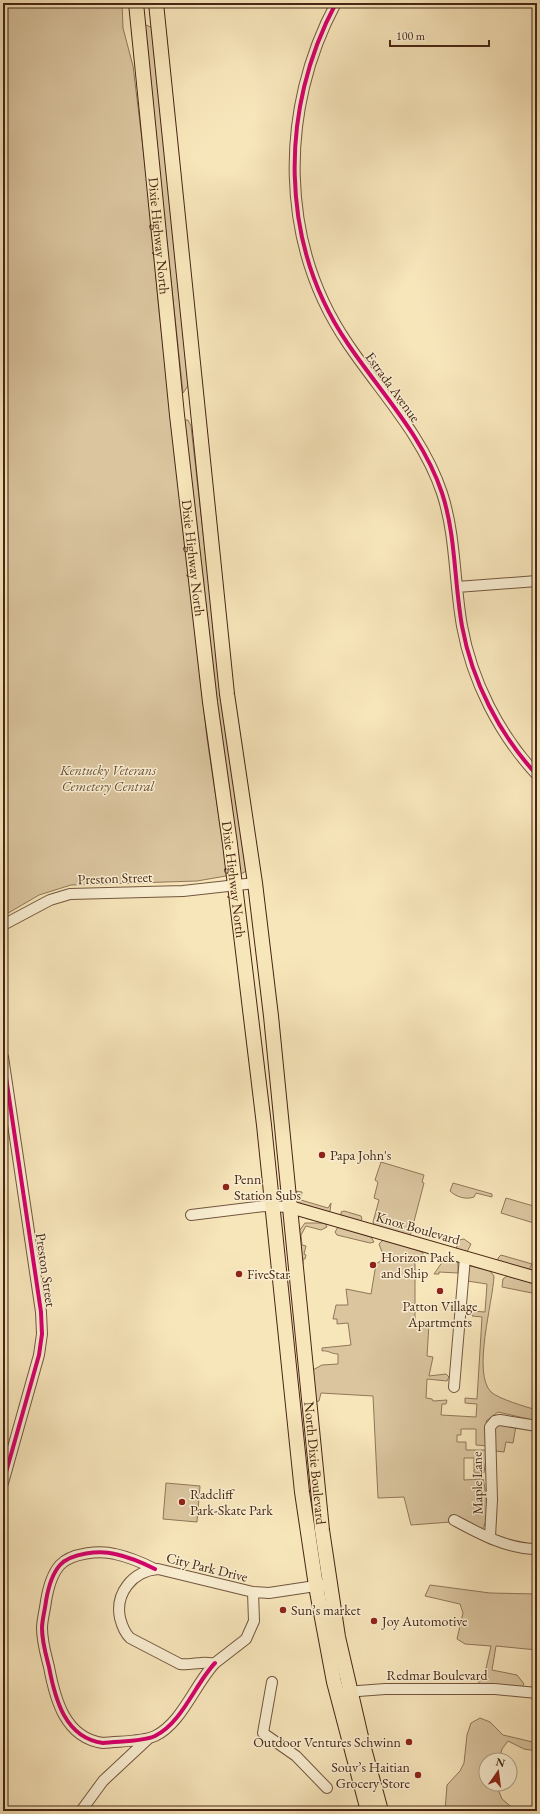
<svg xmlns="http://www.w3.org/2000/svg" width="540" height="1814" viewBox="0 0 540 1814" font-family="'EB Garamond',serif">
<rect width="100%" height="100%" fill="#f8e6bb"/>
<filter id="stains"><feTurbulence type="fractalNoise" baseFrequency=".005" numOctaves="4"/><feColorMatrix values="0 0 0 0 .2 0 0 0 0 .09 0 0 0 0 .02 0 0 0 .5 -.17"/></filter>
<radialGradient id="worn" r=".72"><stop offset=".6" stop-color="#630" stop-opacity="0"/><stop offset="1" stop-color="#630" stop-opacity=".3"/></radialGradient>
<path fill="#dac59f" stroke="#90765a" d="M3,3H122L123,28L133,66L147,181L159,310L207,738L227,871L226,876L197,881L71,885L39,895L3,916Z
M146,25L153,28L190,383L183,393L144,27Z
M184,420H188L191,426L207,568L248,867L246,871L241,874L239,873L229,810Z
M381,1162L424,1175L422,1182L424,1183L411,1233L409,1236L374,1225L373,1222L379,1200L374,1198L378,1182L375,1180Z
M453,1183L492,1194V1197L476,1193L474,1197C466,1200 456,1197 450,1191Z
M294,1191L302,1192L301,1200L328,1208L331,1203L330,1211L328,1212C313,1208 296,1208 294,1191Z
M506,1198L537,1207V1224L501,1213Z
M344,1211L361,1216L362,1219L360,1221L341,1216V1212Z
M305,1223H325L327,1227L321,1230L306,1226L301,1235L302,1245L306,1246L304,1254L306,1255L305,1259H303V1264L301,1265L299,1231Z
M338,1227L371,1237L374,1242L370,1243L337,1235L335,1232Z
M464,1239L471,1244L467,1252L456,1249L459,1240Z
M383,1240L420,1251L423,1253L422,1258L415,1263V1323L429,1324L427,1356L433,1357L429,1376L446,1374L449,1377L447,1381L427,1379L426,1398L432,1399L433,1401L447,1400L446,1404H442L441,1415L476,1417L477,1404L465,1403V1398L477,1399L482,1317L472,1316V1311L485,1312L487,1284L467,1281L468,1267L471,1266L490,1271L494,1276C493,1302 472,1373 491,1392C499,1399 526,1407 537,1410V1421L498,1412L486,1421L489,1422L488,1446L476,1445V1429H461V1435H457V1442H466V1450H487L484,1473H474V1458H464V1480L483,1479C486,1490 490,1521 482,1529L451,1522L411,1525L404,1497L378,1498L373,1396L321,1393L319,1401L313,1403L311,1371L322,1365L338,1364V1354C331,1354 328,1350 322,1351V1348L351,1345L348,1323L337,1324V1319H333L336,1305H348L346,1289L371,1294L376,1264L382,1260V1252L379,1244Z
M501,1255L532,1264L529,1270L498,1261V1258Z
M445,1258L458,1262V1273L439,1272V1274H434Z
M507,1276L537,1284V1294L502,1287L503,1279Z
M497,1424L516,1426L513,1443L506,1442L504,1452L495,1451L493,1433Z
M166,1483L200,1486L197,1522L163,1519Z
M430,1585L490,1593L537,1594V1650L496,1646L492,1670L517,1675L524,1684L522,1687L477,1685L485,1673L491,1646L465,1644L457,1639L463,1613L460,1604L425,1596Z
M480,1718L490,1722L503,1735L537,1743V1751L524,1749L508,1741L502,1749L499,1760H486V1784H496L502,1799L516,1811H445L447,1785L460,1771L464,1763L467,1735L471,1723Z"/>
<g fill="none" stroke-linecap="round" stroke-linejoin="round">
<defs>
<path id="minor" d="M336,3C279,109 279,243 348,344C381,393 423,436 442,493C456,536 454,581 462,626C472,681 499,734 537,775
M457,587L537,581
M3,925L50,900L70,894L183,891L255,883
M3,1057L41,1312L42,1334L39,1355L3,1483
M191,1215L264,1206L290,1207
M454,1387L465,1257
M454,1520C480,1534 507,1549 537,1549
M490,1537L492,1500L490,1427L495,1421L500,1420L537,1426
M155,1569C143,1563 129,1557 115,1554C100,1550 71,1553 60,1565C51,1575 48,1589 46,1601C45,1610 42,1620 42,1628C42,1642 46,1655 49,1667C55,1699 65,1738 103,1743C117,1741 143,1742 155,1736C182,1723 195,1684 215,1663
M253,1592L254,1621L246,1639L215,1663C210,1664 207,1662 201,1663C194,1663 189,1665 180,1664L130,1638C124,1632 122,1626 120,1618C115,1594 132,1571 158,1569L253,1592L269,1593L322,1585
M272,1682L263,1733L296,1756L327,1788
M345,1692L385,1689H495L537,1693
M81,1811L103,1781L149,1738"/>
<path id="major" d="M290,1207L537,1278"/>
<g id="highway">
<path id="s1" d="M136,3L177,415L210,702L230,844L264,1125L302,1492L316,1586L334,1682L368,1811"/>
<path id="s2" d="M156,3L227,694L255,883L271,1016L322,1530L338,1637L362,1741L381,1811"/>
</g>
</defs>
<use href="#minor" stroke="#73563e" stroke-width="12"/>
<use href="#major" stroke="#472614" stroke-width="14"/>
<use href="#highway" stroke="#472614" stroke-width="16"/>
<use href="#minor" stroke="#faefd3" stroke-width="10"/>
<use href="#major" stroke="#f8e6bb" stroke-width="12"/>
<use href="#highway" stroke="#f8e6bb" stroke-width="14"/>
<defs>
<path id="cycleway" d="M336,3C279,109 279,243 348,344C381,393 423,436 442,493C456,536 454,581 462,626C472,681 499,734 537,775
M3,1057L41,1312L42,1334L39,1355L3,1483
M155,1569C143,1563 129,1557 115,1554C100,1550 71,1553 60,1565C51,1575 48,1589 46,1601C45,1610 42,1620 42,1628C42,1642 46,1655 49,1667C55,1699 65,1738 103,1743C117,1741 143,1742 155,1736C182,1723 195,1684 215,1663"/>
</defs>
<use href="#cycleway" stroke="#faefd3" stroke-width="6"/>
<use href="#cycleway" stroke="#d6006c" stroke-width="4"/>
</g>
<g fill="#8f2418" stroke="#faefd3" stroke-width="1.5">
<circle cx="322" cy="1155" r="4"/>
<circle cx="226" cy="1187" r="4"/>
<circle cx="373" cy="1265" r="4"/>
<circle cx="239" cy="1274" r="4"/>
<circle cx="440" cy="1291" r="4"/>
<circle cx="182" cy="1502" r="4"/>
<circle cx="283" cy="1610" r="4"/>
<circle cx="374" cy="1621" r="4"/>
<circle cx="409" cy="1742" r="4"/>
<circle cx="418" cy="1775" r="4"/>
</g>
<g text-anchor="middle" stroke-width="3" stroke-linejoin="round" paint-order="stroke">
<g font-size="14" fill="#472614" stroke="#faefd3">
<text dy="5" stroke="none"><textPath href="#s1" startOffset="234">Dixie Highway North</textPath></text>
<text transform="translate(393 387) rotate(54)" y="5">Estrada Avenue</text>
<text dy="5" stroke="none"><textPath href="#s1" startOffset="558">Dixie Highway North</textPath></text>
<text transform="translate(115 878) rotate(-2)" y="5">Preston Street</text>
<text dy="5" stroke="none"><textPath href="#s1" startOffset="882">Dixie Highway North</textPath></text>
<text transform="translate(418 1228) rotate(16)" y="5">Knox Boulevard</text>
<text transform="translate(46 1270) rotate(82)" y="5">Preston Street</text>
<text dy="5" stroke="none"><textPath href="#s2" startOffset="1469">North Dixie Boulevard</textPath></text>
<text transform="translate(477 1483) rotate(-91)" y="5">Maple Lane</text>
<text transform="translate(207 1567) rotate(14)" y="5">City Park Drive</text>
<text x="437" y="1680">Redmar Boulevard</text>
</g>
<g font-size="14" font-style="italic" fill="#6c4e37" stroke="#faefd3">
<text x="108" y="775">Kentucky Veterans<tspan x="108" dy="16">Cemetery Central</tspan></text>
</g>
<g font-size="14" fill="#472614" stroke="#faefd3" text-anchor="start">
<text x="330" y="1160">Papa John's</text>
<text x="234" y="1184">Penn<tspan x="234" dy="16">Station Subs</tspan></text>
<text x="381" y="1262">Horizon Pack<tspan x="381" dy="16">and Ship</tspan></text>
<text x="247" y="1279">FiveStar</text>
<text x="440" y="1311" text-anchor="middle">Patton Village<tspan x="440" dy="16">Apartments</tspan></text>
<text x="190" y="1499">Radcliff<tspan x="190" dy="16">Park-Skate Park</tspan></text>
<text x="291" y="1615">Sun’s market</text>
<text x="382" y="1626">Joy Automotive</text>
<text x="401" y="1747" text-anchor="end">Outdoor Ventures Schwinn</text>
<text x="410" y="1772" text-anchor="end">Souv’s Haitian<tspan x="410" dy="16">Grocery Store</tspan></text>
</g>
</g>
<rect width="540" height="1814" fill="none" stroke="#f8e6bb" stroke-width="16"/>
<rect x="4" y="4" width="532" height="1806" fill="none" stroke="#472614" stroke-width="2"/>
<rect x="8" y="8" width="524" height="1798" fill="none" stroke="#472614"/>
<g transform="translate(498 1772) rotate(14)"><circle r="19" fill="#faefd3" stroke="#b29f87"/>
<path d="M0-3L7 15L0 10L-7 15Z" fill="#8f2418"/>
<text y="-6" font-size="11" font-weight="bold" text-anchor="middle" fill="#472614">N</text>
</g>
<path d="M390 40v6h99v-6" fill="none" stroke="#472614" stroke-width="2"/>
<text x="396" y="40" font-size="12" fill="#472614" stroke="#faefd3" stroke-width="3" paint-order="stroke">100 m</text>
<rect width="100%" height="100%" filter="url(#stains)"/>
<rect width="100%" height="100%" fill="url(#worn)"/>
</svg>
